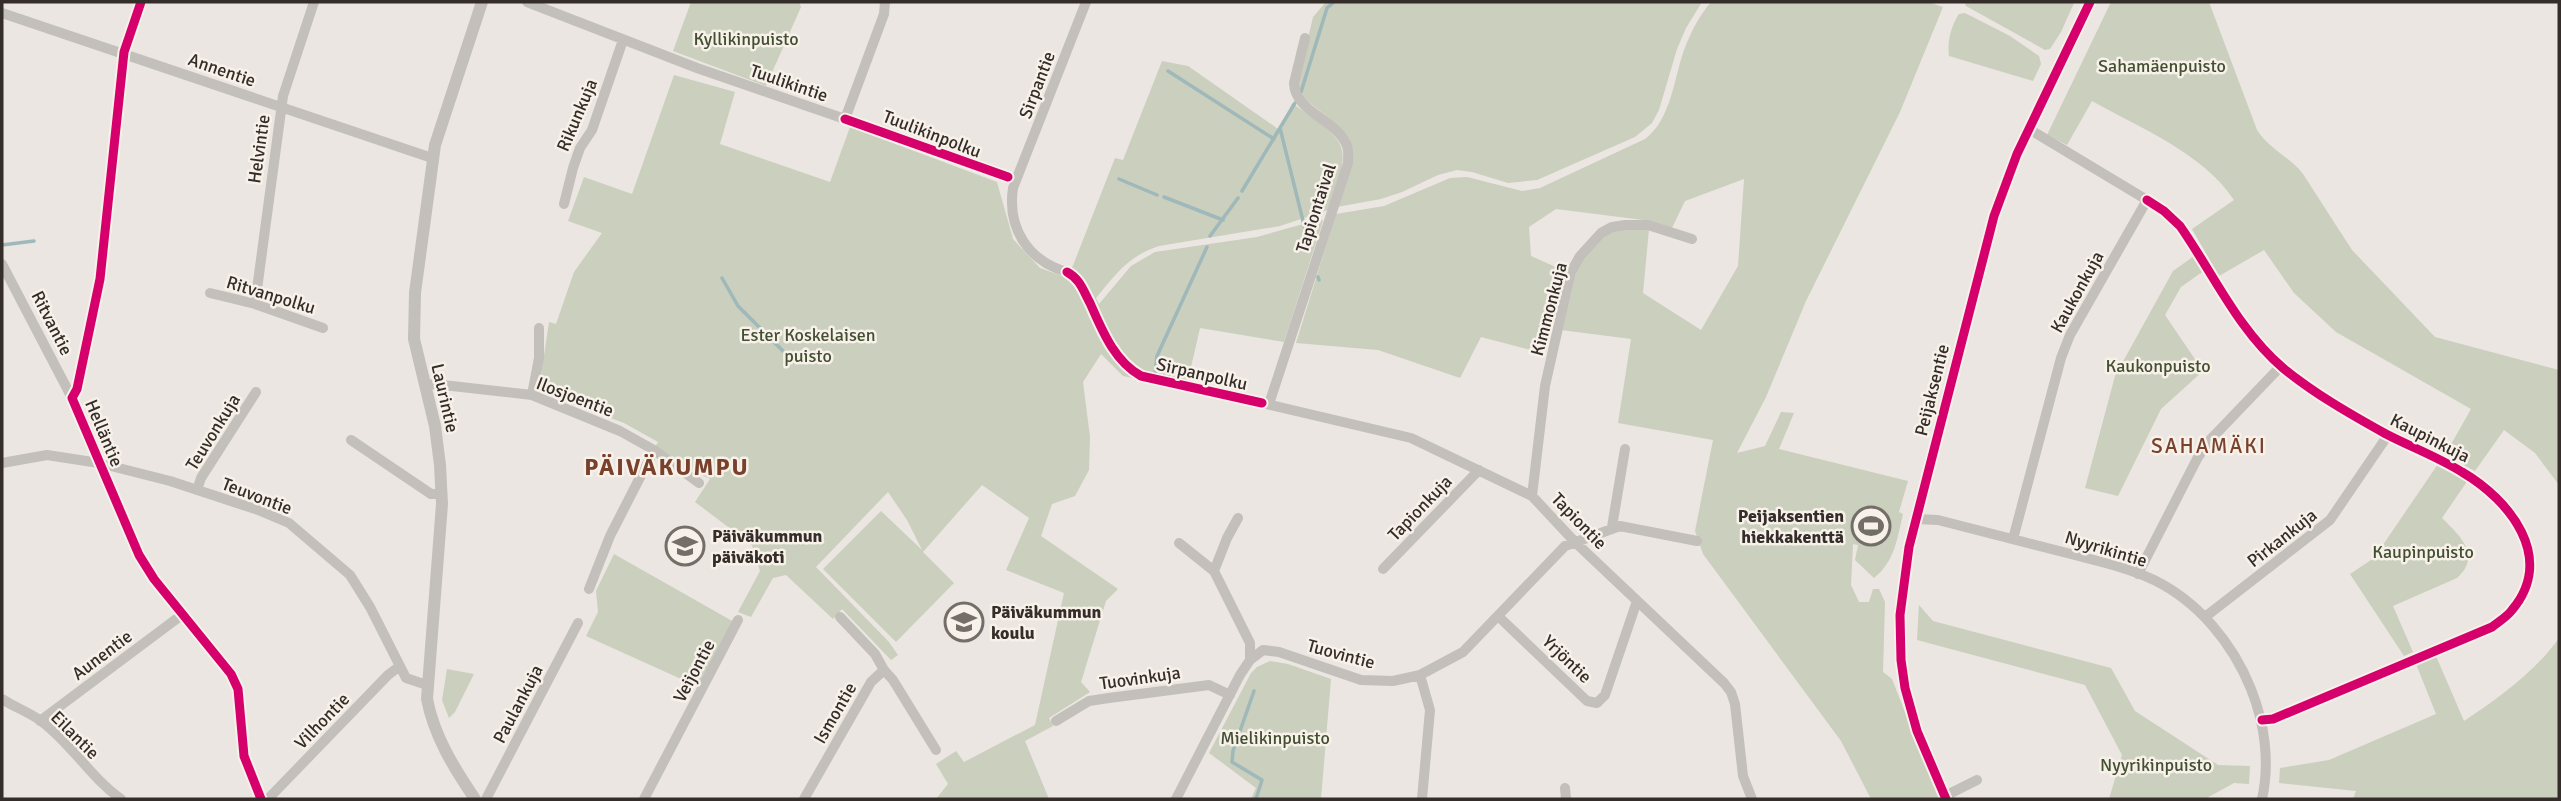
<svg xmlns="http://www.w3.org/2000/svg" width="2561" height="801" viewBox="0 0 2561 801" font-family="Signika,sans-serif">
<rect width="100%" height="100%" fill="#ebe6e1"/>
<path fill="#cbcfbd" d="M691,2H799L801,7L766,86L673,51Z
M1326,2H1702L1686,28L1677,49L1659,110L1652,123L1635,137L1537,180L1508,183L1472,172L1457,170L1438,175L1402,192L1381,199L1337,207L1353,161V151L1330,119L1305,99L1297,85L1313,17Z
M1711,2H1928L1943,7L1900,112L1806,301L1766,397L1737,453L1765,446L1781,412L1794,413L1779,449L1908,481L1899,512L1903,514C1897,539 1895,561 1874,578L1855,560L1858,545L1853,544L1851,585L1859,602H1869L1873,589H1879L1885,602L1883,672L1892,679L1939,799H1871L1841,741L1703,554L1695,531L1713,440L1618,423L1631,339L1561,330C1566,302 1579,241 1611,232C1622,228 1637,230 1649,229L1643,293L1701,330L1738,266L1744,179L1685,201L1672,228L1651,221L1556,209L1529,227L1531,256L1565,271L1542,353L1481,337L1460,378L1378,350L1296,343L1336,214L1384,206L1450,178L1467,177L1522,191L1540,188L1645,139C1671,120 1674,78 1684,50C1691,32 1699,16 1711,2Z
M1964,2H2073L2074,3L2061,32L2050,49L2045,50L1966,6Z
M2111,2H2209L2257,130C2269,149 2289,156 2303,174L2352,250L2435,337L2559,370V485L2535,453L2504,430L2475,471L2445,455L2471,409L2336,332L2294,293L2264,250L2219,276L2192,229L2234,200C2203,153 2140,128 2092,101L2067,145L2047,135Z
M1965,13L2010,36L2039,56L2041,64L2033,81L1949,56C1947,42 1951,26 1959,14Z
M1162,61L1188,66L1281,131L1292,103C1351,145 1352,143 1328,210L1280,226L1159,246C1128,256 1116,274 1096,298L1099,304L1131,266L1155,252L1257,237L1321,219L1323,221L1284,342L1200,328L1186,389L1123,376L1101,354L1083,382L1090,437L1089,470L1075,496L1052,504L1041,536L1118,589L1106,601L1081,682L1090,692L1049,718L1053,726L1025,741L1049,799H936L948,784L936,764L956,751L964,762L1035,725L1064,593L1006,570L1029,518L982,485L923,552L954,583L896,642L823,569L881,511L922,550L907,520L888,492L816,567L889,642L898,655L891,660L842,609L833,619L786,575L773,578L751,617L738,612L760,571L752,545L695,502L710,479L674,462L655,447L658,442L624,423L544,393L539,389L549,322L556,324L574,272L602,233L568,221L584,177L632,194L674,75L735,92L720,144L830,182L850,127L997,182L1013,239L1040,268L1062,276L1072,268L1115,158L1123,160Z
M2197,254L2205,270L2181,287L2165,315L2203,371L2161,409L2118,496L2085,488L2115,376L2173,271Z
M2438,464L2468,480L2442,518C2460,536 2482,555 2457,578L2393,606L2413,652L2404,656L2350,574L2374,558Z
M614,554L734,622L701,688L586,636L598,612L596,591Z
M1919,605L1933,621L2111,668L2135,711L2218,765L2250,766L2249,784L2234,783L2205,799H2109L2122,755L2085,685L1917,640Z
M2559,638V799H2353L2356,791L2279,783L2280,768L2329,760L2436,714L2416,664L2436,656L2464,721C2499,698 2535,672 2559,638Z
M1270,661L1288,664L1331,679L1321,799H1251L1256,788L1209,753L1251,673L1257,667Z
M447,669L474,674L455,712L449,718L442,700Z"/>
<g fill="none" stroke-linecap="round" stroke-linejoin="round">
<path stroke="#9fb8b9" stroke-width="3.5" d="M1168,71L1274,139
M1301,92L1327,8L1334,2
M1280,128L1310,249
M1119,179L1157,195
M1242,191L1295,103
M1164,197L1223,220
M1210,236L1238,198
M2,245L34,241
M1318,277L1319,280
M722,278L738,306L794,362
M1155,375L1157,356L1207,247
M1254,691L1233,751L1232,762L1262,780L1256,799"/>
<path stroke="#c3bfba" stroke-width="10" d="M141,2L124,52L100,279L77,389L72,398L139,555L154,579L231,674L238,689L244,756L261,799
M527,2L697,68L845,119L884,14L885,2
M2,13L432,158
M2147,200L2164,211L2180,226C2213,273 2238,330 2283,368C2315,394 2350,414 2386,434C2411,447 2438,457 2462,472C2510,500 2556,558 2512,610C2507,617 2498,622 2492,627L2273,719L2262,720
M564,204L573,168L580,148L592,130L623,40
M2,264L72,398
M1067,272C1028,261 1007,228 1013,188L1086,2
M210,293L255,304L323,328
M255,304L283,96L314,2
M425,386L434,384L532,395L620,431L654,450L699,483
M532,395L539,358V328
M1262,403L1411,438L1532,496L1575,542L1724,683L1731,692L1735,704L1743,776L1752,799
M1269,404L1348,163C1348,158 1349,151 1347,146C1337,119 1295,113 1294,83L1305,38
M351,440L431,494H441
M2,463L47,455L99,463L170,481L258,510L289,523L350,575L370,607L406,678L427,685
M197,490L201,478L256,392
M1532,496L1545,386L1567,288L1571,272L1580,256L1601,233L1612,227L1625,225H1648L1692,239
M1916,519L1938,520C1981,531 2024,542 2067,553C2096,561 2127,567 2154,580C2199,602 2233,644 2251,689C2265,724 2270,763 2262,799
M1612,527L1625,449
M2013,539L2061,358L2070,335L2147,200L2029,129
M1179,543L1214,571L1250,643V660
M1383,569L1479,470
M1214,571L1227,538L1238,518
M2138,574L2198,457L2210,440L2281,366
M589,589L610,536L654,450
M1498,616L1587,701L1597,703L1605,695L1637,601
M2205,617L2330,520L2388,435
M884,670L893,680L936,750
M1420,675L1430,710L1422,799
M2,699C14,707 29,712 41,721C71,743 90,777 121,799
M40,721L183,614
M1056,721L1089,701L1109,698L1209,685L1230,695
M1565,788L1566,799
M1945,796L1977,780
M268,799L388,675L400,666
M486,799L578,623
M644,799L738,620
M804,799L871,682L884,670L875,654L840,617
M1176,799L1240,675L1250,660L1263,650L1279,652L1361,680L1393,681L1420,675L1463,652L1565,546L1620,526L1697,541"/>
<path stroke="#c3bfba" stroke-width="12" d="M475,799C454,768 434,736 427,699L442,504L440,465L435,426L414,339L415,293L435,145L482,2
M1946,799L1917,731L1905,688L1901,660L1900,615L1909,547L1994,216L2017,154L2090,2"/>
<defs>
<path id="cycleway" d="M141,2L124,52L100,279L77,389L72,398L139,555L154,579L231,674L238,689L244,756L261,799
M845,119L1008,177
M2147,200L2164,211L2180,226C2213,273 2238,330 2283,368C2315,394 2350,414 2386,434C2411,447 2438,457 2462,472C2510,500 2556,558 2512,610C2507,617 2498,622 2492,627L2273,719L2262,720
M1067,272C1080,279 1083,290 1090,303C1102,330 1114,361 1141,376L1262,403
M1946,799L1917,731L1905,688L1901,660L1900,615L1909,547L1994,216L2017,154L2090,2"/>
</defs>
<use href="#cycleway" stroke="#f7f1e9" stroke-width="13"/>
<use href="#cycleway" stroke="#d6006c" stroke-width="9"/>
</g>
<defs>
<symbol id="stadium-ring" viewBox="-11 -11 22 22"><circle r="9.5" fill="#f7f1e9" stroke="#746e69" stroke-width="1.5"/><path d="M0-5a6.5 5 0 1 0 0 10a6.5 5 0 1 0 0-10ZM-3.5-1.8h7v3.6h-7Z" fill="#746e69"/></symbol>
<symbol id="school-ring" viewBox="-11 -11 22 22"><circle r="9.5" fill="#f7f1e9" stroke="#746e69" stroke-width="1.5"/><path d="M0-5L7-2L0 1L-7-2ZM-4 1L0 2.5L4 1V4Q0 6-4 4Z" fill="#746e69"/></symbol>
</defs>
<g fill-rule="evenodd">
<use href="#stadium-ring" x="1849" y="504" width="44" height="44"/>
<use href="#school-ring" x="663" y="524" width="44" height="44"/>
<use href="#school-ring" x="942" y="600" width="44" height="44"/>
</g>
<g text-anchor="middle" stroke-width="5" stroke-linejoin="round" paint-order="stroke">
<g font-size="18" fill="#424f30" stroke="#f7f1e9">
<text x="746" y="45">Kyllikinpuisto</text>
<text x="2162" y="72">Sahamäenpuisto</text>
<text x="808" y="341">Ester Koskelaisen<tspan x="808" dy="21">puisto</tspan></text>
<text x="2158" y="372">Kaukonpuisto</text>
<text x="2423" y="558">Kaupinpuisto</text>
<text x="1275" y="744">Mielikinpuisto</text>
<text x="2156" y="771">Nyyrikinpuisto</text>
</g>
<g font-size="18" fill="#342d29" stroke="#f7f1e9">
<text transform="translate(222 70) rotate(19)" y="6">Annentie</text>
<text transform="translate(789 83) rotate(19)" y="6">Tuulikintie</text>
<text transform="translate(1037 85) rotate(-69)" y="6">Sirpantie</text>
<text transform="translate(577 115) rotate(-67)" y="6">Rikunkuja</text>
<text transform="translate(932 134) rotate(21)" y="6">Tuulikinpolku</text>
<text transform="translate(259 149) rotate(-82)" y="6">Helvintie</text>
<text transform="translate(1316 208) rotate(-72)" y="6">Tapiontaival</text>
<text transform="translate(2077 292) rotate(-61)" y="6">Kaukonkuja</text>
<text transform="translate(271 295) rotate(17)" y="6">Ritvanpolku</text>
<text transform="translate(1549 309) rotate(-75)" y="6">Kimmonkuja</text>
<text transform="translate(52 323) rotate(63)" y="6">Ritvantie</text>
<text transform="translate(1202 374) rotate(13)" y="6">Sirpanpolku</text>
<text transform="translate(1932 390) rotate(-76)" y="6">Peijaksentie</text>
<text transform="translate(575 397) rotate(21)" y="6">Ilosjoentie</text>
<text transform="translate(445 398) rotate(77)" y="6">Laurintie</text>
<text transform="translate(213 432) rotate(-58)" y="6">Teuvonkuja</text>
<text transform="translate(104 433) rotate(67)" y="6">Helläntie</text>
<text transform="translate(2430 438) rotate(27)" y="6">Kaupinkuja</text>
<text transform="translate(257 496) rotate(21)" y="6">Teuvontie</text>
<text transform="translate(1420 508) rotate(-46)" y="6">Tapionkuja</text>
<text transform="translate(1579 521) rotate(46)" y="6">Tapiontie</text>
<text transform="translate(2282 538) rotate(-38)" y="6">Pirkankuja</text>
<text transform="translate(2106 549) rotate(17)" y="6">Nyyrikintie</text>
<text transform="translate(1341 654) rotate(15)" y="6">Tuovintie</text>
<text transform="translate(102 655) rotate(-37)" y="6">Aunentie</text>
<text transform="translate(1567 659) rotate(44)" y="6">Yrjöntie</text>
<text transform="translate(694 671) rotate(-62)" y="6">Veijontie</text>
<text transform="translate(1140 678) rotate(-8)" y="6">Tuovinkuja</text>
<text transform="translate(518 704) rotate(-62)" y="6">Paulankuja</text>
<text transform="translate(835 713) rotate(-60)" y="6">Ismontie</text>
<text transform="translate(322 721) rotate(-46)" y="6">Vilhontie</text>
<text transform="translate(75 735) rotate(45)" y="6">Eilantie</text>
</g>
<g font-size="18" font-weight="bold" fill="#342d29" stroke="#f7f1e9" text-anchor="start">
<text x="1844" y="522" text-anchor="end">Peijaksentien<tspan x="1844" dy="21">hiekkakenttä</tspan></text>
<text x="712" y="542">Päiväkummun<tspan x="712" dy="21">päiväkoti</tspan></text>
<text x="991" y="618">Päiväkummun<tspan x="991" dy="21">koulu</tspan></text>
</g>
<g font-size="21" letter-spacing="2" fill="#79412c" stroke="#f7f1e9">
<text x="2209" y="453">SAHAMÄKI</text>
</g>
<g font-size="24" font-weight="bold" letter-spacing="2" fill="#79412c" stroke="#f7f1e9">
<text x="667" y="475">PÄIVÄKUMPU</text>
</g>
</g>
<rect width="2561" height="801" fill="none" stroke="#342d29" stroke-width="7"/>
</svg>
